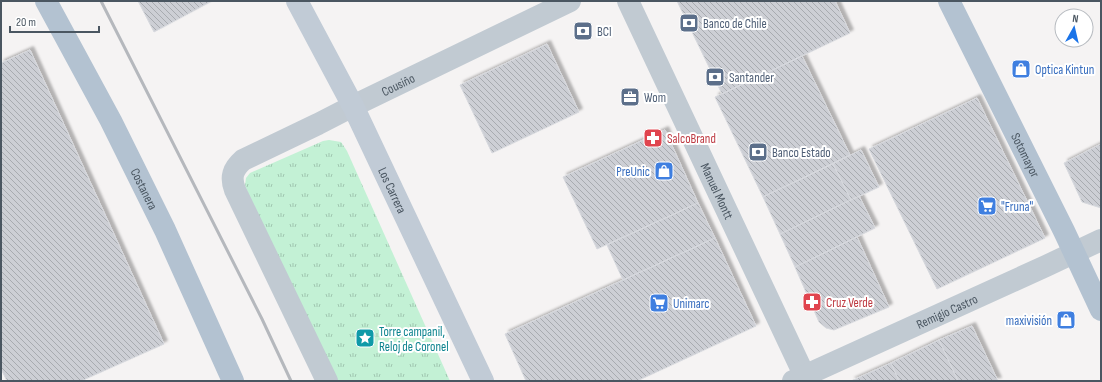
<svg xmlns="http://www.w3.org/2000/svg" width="1102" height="382" viewBox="0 0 1102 382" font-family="'Sofia Sans Condensed',sans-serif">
<defs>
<pattern id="park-tufts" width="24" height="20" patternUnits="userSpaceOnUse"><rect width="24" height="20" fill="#c3f1d5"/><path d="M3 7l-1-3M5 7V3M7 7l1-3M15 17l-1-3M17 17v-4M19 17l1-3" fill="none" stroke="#a0c6b0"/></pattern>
<pattern id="building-back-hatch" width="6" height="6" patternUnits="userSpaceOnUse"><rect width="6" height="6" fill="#cdcfd5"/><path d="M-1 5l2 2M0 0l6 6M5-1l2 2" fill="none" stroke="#a8abb0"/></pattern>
<filter id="shadow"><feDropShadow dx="3.5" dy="-3.5" stdDeviation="1" flood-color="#0004"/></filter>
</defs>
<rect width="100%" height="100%" fill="#f5f3f3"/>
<path fill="url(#park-tufts)" d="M329,140L341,142L347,151L450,381H320L245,185L246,178L250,173L323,141Z"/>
<path fill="url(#building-back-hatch)" stroke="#d7d9de" filter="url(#shadow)" d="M138,1H212L154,32Z
M677,1H835L850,33L722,94Z
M547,44L579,112L492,153L460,85Z
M30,50L164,344L81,381H7L1,369V63Z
M802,56L850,155L763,197L715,97Z
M977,98L1045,238L937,289L869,149Z
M665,130L698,203L597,249L563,177Z
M1101,144V208L1082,202L1064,163Z
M861,150L879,187L851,200L833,164Z
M833,164L851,200L780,234L763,197Z
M859,196L875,228L795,267L780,234Z
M698,203L715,238L623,280L607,245Z
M857,237L889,307L834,330L826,328L819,322L795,267Z
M715,238L756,326L637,381H526L505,334Z
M972,326L998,381H958L939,340Z
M939,340L958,381H899L891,363Z
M891,363L899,381H851Z"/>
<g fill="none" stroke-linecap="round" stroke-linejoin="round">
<g stroke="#c1cad2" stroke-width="22">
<path id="s1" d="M628,1L807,381"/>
<path id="s2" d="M327,381L235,190C230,177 233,169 243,160L318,124L353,106L570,1"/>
<path id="s3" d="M793,381L1046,266L1101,240"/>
</g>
<path stroke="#c1cbd6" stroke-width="22" id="s4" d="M297,1L353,106L483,381"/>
<g stroke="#b3c2d1" stroke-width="22">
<path id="s5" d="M46,1L111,121L165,230L233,381"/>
<path id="s6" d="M949,1L1064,231L1101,310"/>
</g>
<path stroke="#b5b8bd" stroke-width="3" d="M101,1L262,319L291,381"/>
</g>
<defs>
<symbol id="bank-square" viewBox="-11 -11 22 22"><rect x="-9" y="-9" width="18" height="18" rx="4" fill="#5c6f8a" stroke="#fff"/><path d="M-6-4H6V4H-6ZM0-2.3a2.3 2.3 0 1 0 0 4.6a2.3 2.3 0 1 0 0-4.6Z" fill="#fff"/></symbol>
<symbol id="shop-square" viewBox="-11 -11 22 22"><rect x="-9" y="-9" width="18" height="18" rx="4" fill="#3f7fe0" stroke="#fff"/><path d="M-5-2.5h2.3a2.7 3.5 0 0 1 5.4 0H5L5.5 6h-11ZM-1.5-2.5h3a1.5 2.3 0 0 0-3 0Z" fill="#fff"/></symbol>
<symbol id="office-square" viewBox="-11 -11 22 22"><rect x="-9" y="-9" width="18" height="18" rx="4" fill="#5c6f8a" stroke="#fff"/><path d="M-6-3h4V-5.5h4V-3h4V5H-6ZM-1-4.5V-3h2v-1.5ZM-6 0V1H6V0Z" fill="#fff"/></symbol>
<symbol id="pharmacy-square" viewBox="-11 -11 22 22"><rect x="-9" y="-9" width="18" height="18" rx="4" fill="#e0444e" stroke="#fff"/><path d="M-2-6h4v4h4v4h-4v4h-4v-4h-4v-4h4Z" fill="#fff"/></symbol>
<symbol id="supermarket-square" viewBox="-11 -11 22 22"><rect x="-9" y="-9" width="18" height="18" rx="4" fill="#3f7fe0" stroke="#fff"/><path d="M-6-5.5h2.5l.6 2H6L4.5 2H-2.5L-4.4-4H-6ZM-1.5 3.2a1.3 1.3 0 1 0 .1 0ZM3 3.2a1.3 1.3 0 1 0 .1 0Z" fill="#fff"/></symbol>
<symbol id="sight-square" viewBox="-11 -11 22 22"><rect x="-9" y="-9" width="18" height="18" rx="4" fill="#0f9aa8" stroke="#fff"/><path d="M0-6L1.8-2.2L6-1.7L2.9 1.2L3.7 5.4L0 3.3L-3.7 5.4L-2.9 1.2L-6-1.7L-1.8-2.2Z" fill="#fff"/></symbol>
</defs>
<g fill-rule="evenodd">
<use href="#bank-square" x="678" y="12" width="22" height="22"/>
<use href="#bank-square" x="572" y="20" width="22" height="22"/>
<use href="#shop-square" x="1010" y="58" width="22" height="22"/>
<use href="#bank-square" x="704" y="66" width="22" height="22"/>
<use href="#office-square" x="619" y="86" width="22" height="22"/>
<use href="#pharmacy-square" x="642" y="127" width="22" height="22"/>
<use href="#bank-square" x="747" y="141" width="22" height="22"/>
<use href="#shop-square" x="653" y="160" width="22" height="22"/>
<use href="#supermarket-square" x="976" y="195" width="22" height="22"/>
<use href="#pharmacy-square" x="801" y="291" width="22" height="22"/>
<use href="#supermarket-square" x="648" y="292" width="22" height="22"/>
<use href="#shop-square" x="1055" y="309" width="22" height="22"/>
<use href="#sight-square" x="354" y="327" width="22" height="22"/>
</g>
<g text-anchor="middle" stroke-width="4" stroke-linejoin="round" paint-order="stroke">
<g font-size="13" fill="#4e5e75" stroke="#fff" text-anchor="start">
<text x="703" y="28">Banco de Chile</text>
<text x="597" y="36">BCI</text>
<text x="729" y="82">Santander</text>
<text x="644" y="102">Wom</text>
<text x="772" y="157">Banco Estado</text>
</g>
<g font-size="13" fill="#366cbe" stroke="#fff" text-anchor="start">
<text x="1035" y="74">Optica Kintun</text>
<text x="650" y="176" text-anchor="end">PreUnic</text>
<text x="1001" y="211">"Fruna"</text>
<text x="673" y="308">Unimarc</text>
<text x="1052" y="325" text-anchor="end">maxivisión</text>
</g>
<g font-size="13" fill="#4a5661" stroke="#fff">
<text dy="5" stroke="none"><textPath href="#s2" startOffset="418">Cousiño</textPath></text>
<text dy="5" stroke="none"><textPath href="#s6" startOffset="172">Sotomayor</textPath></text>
<text dy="5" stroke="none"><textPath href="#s5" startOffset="212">Costanera</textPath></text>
<text dy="5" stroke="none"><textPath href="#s4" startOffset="212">Los Carrera</textPath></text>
<text dy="5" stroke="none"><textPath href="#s1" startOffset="210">Manuel Montt</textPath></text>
<text dy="5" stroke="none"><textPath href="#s3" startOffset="169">Remigio Castro</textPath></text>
</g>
<g font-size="13" fill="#be3a42" stroke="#fff" text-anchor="start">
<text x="667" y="143">SalcoBrand</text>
<text x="826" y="307">Cruz Verde</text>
</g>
<g font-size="13" fill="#0d838f" stroke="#fff" text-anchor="start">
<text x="379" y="336">Torre campanil,<tspan x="379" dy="15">Reloj de Coronel</tspan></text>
</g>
</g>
<rect width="1102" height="382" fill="none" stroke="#4a5661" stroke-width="4"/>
<g transform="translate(1074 28) rotate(8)"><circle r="19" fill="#ffffff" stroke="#b7bbc0"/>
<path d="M0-3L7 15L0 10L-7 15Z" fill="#1a73e8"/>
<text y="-6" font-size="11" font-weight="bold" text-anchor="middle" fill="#4a5661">N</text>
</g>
<path d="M10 26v6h89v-6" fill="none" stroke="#4a5661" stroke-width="2"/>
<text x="16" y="26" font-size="12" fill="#4a5661" stroke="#ffffff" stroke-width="3" paint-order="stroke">20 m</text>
</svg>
